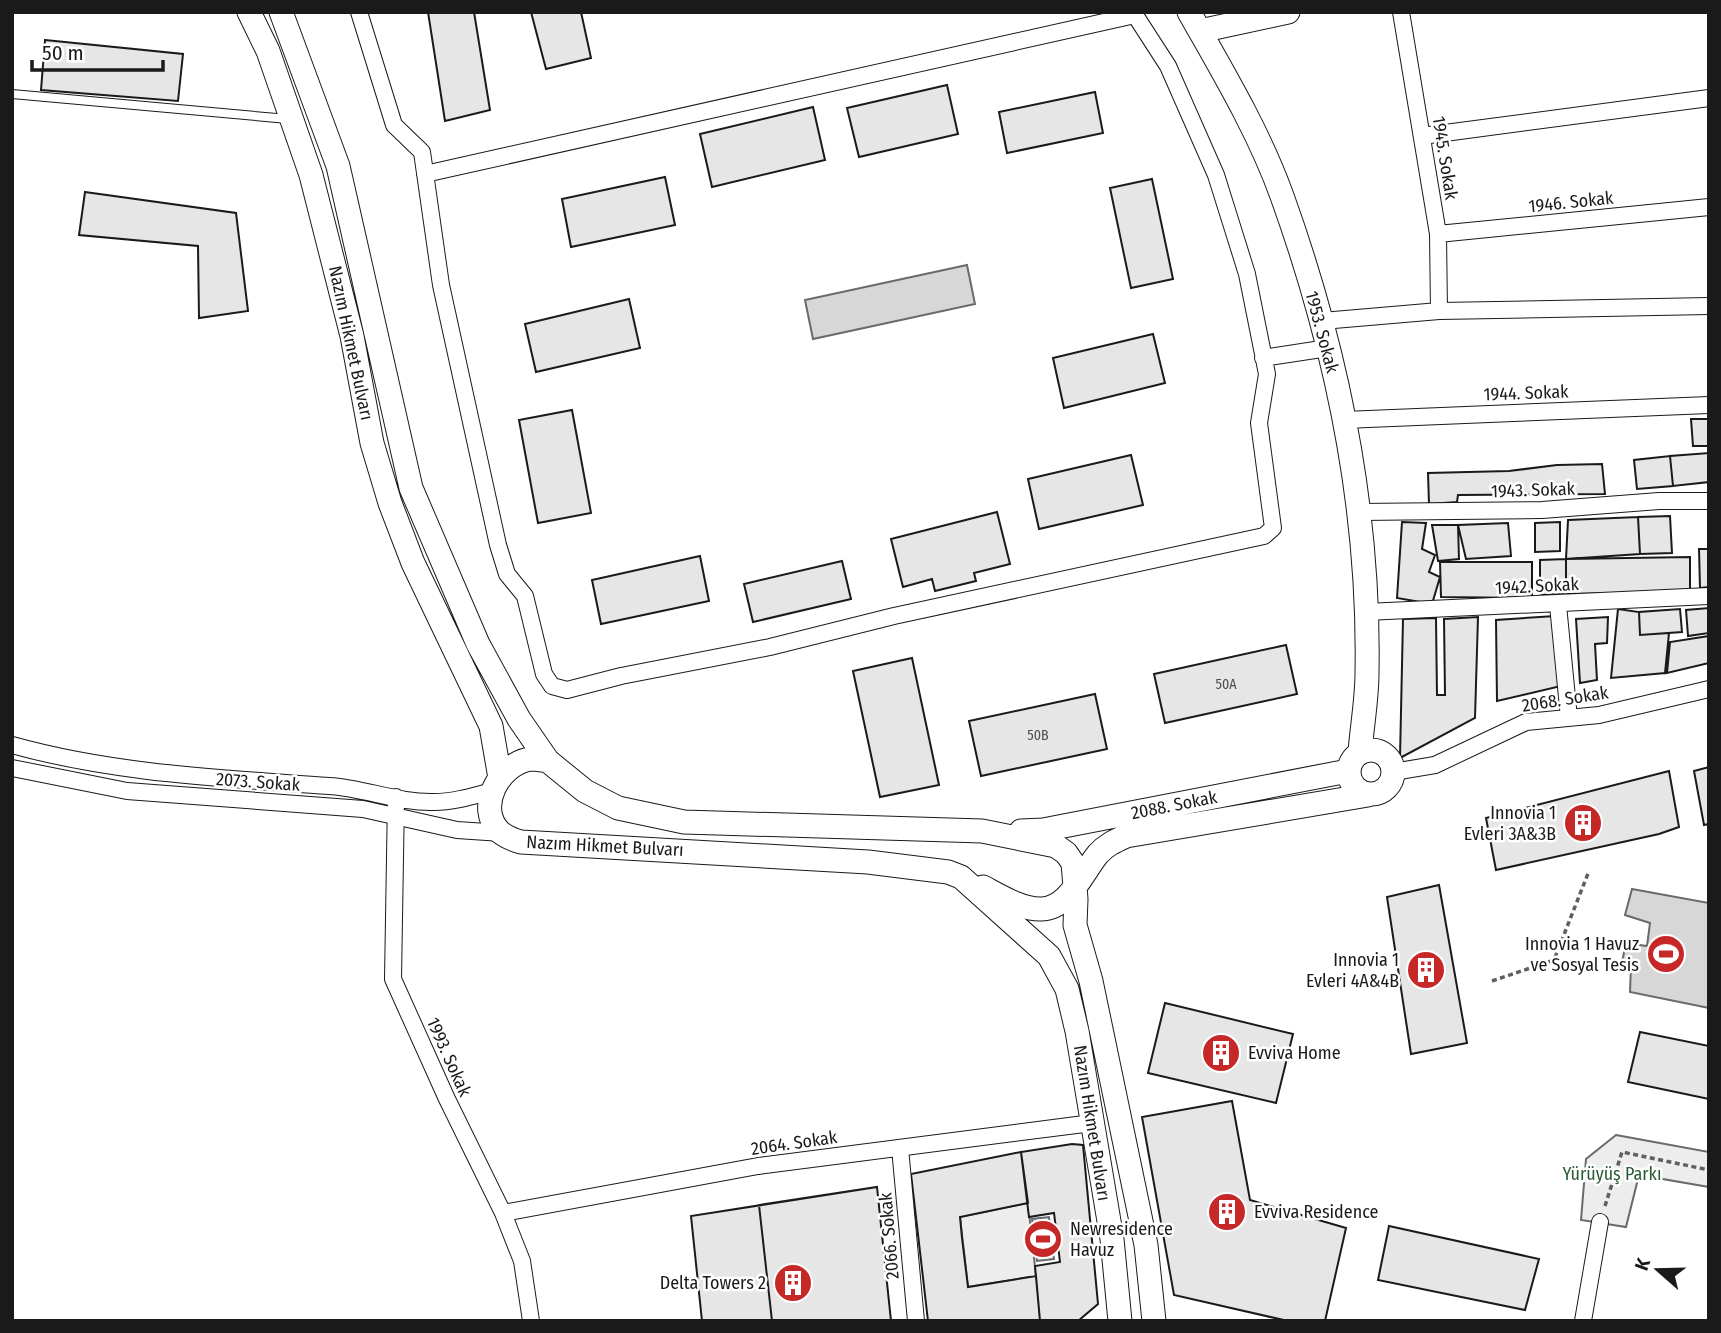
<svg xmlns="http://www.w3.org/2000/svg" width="1721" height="1333" viewBox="0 0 1721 1333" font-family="'Fira Sans Condensed',sans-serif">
<rect width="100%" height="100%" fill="#fff"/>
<path fill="#ededed" stroke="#6a6a6a" stroke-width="2" d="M1616,1135L1709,1152V1187L1639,1175L1626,1227L1581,1220L1586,1159Z
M1028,1203L1036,1276L968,1287L960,1217Z"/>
<path fill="#d7d7d7" stroke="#6a6a6a" stroke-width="2" d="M967,265L975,304L813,339L805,300Z
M1632,889L1709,903V1008L1630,992L1631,966L1622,962L1626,943L1647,946L1650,923L1625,915Z
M1049,1217L1054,1259L1037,1261L1032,1219Z"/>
<path fill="#e6e6e6" stroke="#1a1a1a" stroke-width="2" d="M428,12H474L490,110L445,121Z
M531,12H581L591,58L546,69Z
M45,40L183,54L178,101L41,90Z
M947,85L958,134L859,157L847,108Z
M1095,92L1103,133L1007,153L999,112Z
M813,107L825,160L712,187L700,134Z
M665,177L675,225L571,247L562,199Z
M1152,179L1173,279L1131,288L1110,188Z
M85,192L236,213L248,311L199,318L198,246L79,235Z
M629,299L640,348L536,372L525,324Z
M1153,334L1165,383L1064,408L1053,358Z
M572,410L591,513L538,523L519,420Z
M1691,419H1709V446H1693Z
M1709,453V482L1673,486L1670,456Z
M1131,455L1143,505L1039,529L1028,479Z
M1670,456L1673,486L1637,489L1634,460Z
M1602,464L1605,494L1458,495L1457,502L1429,504L1428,473L1509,471L1557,465Z
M997,512L1010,564L974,573L976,581L935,591L932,579L903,587L891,539Z
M1670,516L1672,553L1640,554L1638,517Z
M1638,517L1640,554L1566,559L1568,520Z
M1402,522L1426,523L1422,549L1435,555L1429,572L1440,577L1432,604L1397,598Z
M1560,522V551L1535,552V523Z
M1508,523L1511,556L1466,559L1458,525Z
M1432,525H1458L1459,559L1438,561Z
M1699,549H1709V587L1700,588Z
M700,556L709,601L601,624L592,580Z
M1690,557V592L1566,594V559Z
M1566,559V594L1540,595V560Z
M842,561L851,599L753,622L744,584Z
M1440,562H1532V598L1441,597Z
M1709,608V633L1688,636L1686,610Z
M1618,609L1639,612L1640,635L1669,633L1665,673L1611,678Z
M1680,609L1682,632L1640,635L1639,612Z
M1555,616L1561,686L1497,701L1496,620Z
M1478,617L1475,718L1400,758L1403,619L1436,618L1437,695H1445L1444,619Z
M1608,617L1607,643L1595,644L1597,680L1580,683L1576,619Z
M1709,636V663L1667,673L1670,642Z
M1286,645L1297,694L1165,723L1154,674Z
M912,658L939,785L880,797L853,671Z
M1095,694L1107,749L981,776L969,721Z
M1709,767V824L1704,825L1694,771Z
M1669,771L1679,827L1659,834L1496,870L1486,818Z
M1439,885L1467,1043L1411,1054L1387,897Z
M1165,1003L1293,1034L1276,1103L1148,1073Z
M1640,1032L1709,1046V1099L1628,1082Z
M1232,1101L1250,1200L1346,1228L1325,1321H1288L1174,1295L1142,1117Z
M1072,1144L1083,1145L1098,1304L1078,1321H1040L1035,1266L1060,1262L1054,1213L1029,1217L1021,1152Z
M1021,1152L1028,1203L960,1217L962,1238L968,1287L1036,1276L1040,1321H928L911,1174Z
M877,1187L891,1321H772L759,1205Z
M877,1187L891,1321H702L691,1216Z
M1389,1226L1539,1259L1525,1310L1378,1280Z"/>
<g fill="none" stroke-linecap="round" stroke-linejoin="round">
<defs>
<path id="service" d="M12,94L288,119"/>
<path id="minor" d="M359,12L394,125L422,152L441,285L498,545L507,574L525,596L544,674L552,686L567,690L621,676L770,647L894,616L1264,536L1273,528L1259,423L1267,374L1247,274L1216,175L1168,66L1135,15L425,174
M1401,12L1438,234L1439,311
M1422,136L1709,98
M1438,234L1709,207
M1322,321L1439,311L1709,306
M1263,358L1328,348
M1344,420L1709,405
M1359,512L1542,510L1659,501H1709
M1558,605L1569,718
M1366,612L1709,596
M12,745C116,774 222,778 329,786C364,788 399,803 434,802C454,802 473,796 492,791
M12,768L127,791L363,809L457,830L502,833
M1393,772L1435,765L1526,722L1599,715L1709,689
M396,797L393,979L447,1099L503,1213L522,1261L531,1321
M900,1148L916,1321
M503,1213L758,1166L1092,1123
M1583,1321L1600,1222"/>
<path id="secondary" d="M249,12L268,51L311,175L352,336L372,443L390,503L413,563L491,726L500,778
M281,12L338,166L411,488L478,644L519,719L548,761L585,791L618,808L684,822L982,831L1056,846L1066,853L1073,863L1076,899L1075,925L1091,981L1146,1245L1154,1321
M1189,12C1223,72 1259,132 1282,196C1337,349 1370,511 1367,673C1367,699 1362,726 1360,752
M1200,31L1288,12
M1349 772a22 22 0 1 1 44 0a22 22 0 1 1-44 0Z
M548,761C542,760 536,759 531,759C499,763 475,808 500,832C506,837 514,840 521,842L868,862L948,872L961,877L1049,956L1067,989L1077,1031L1112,1239L1120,1321
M1021,831L1043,830L1348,771
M983,887C1000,896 1021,909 1040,909C1068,910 1083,872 1098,854C1106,845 1115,841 1126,836L1368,795"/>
</defs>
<use href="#service" stroke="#1a1a1a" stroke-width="10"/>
<use href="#minor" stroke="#1a1a1a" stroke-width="18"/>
<use href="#secondary" stroke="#1a1a1a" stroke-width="25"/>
<path stroke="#5f5f5f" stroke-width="3.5" stroke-dasharray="5 3.5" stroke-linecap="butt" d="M1492,981L1554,960L1589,871
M1605,1206L1622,1152L1709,1170"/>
<use href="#service" stroke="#fff" stroke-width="8"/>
<use href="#minor" stroke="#fff" stroke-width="16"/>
<use href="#secondary" stroke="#fff" stroke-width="23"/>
</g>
<defs>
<symbol id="building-disc" viewBox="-11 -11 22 22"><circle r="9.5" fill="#c62828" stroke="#fff"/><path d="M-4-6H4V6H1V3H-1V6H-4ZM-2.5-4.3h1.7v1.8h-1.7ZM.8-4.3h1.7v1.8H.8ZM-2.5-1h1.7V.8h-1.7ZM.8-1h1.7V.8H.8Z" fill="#fff"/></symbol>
<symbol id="stadium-disc" viewBox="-11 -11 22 22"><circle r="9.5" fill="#c62828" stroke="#fff"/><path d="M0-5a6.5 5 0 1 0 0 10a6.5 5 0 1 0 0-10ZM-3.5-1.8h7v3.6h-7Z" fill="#fff"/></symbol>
</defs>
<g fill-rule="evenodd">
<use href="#building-disc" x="1561" y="801" width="44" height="44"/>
<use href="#stadium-disc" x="1644" y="932" width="44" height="44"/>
<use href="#building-disc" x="1404" y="948" width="44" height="44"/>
<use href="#building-disc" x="1199" y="1031" width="44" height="44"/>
<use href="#building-disc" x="1205" y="1190" width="44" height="44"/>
<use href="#stadium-disc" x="1021" y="1217" width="44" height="44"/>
<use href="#building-disc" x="771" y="1261" width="44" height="44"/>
</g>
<g text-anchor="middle" stroke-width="5" stroke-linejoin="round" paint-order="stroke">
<g font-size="14" fill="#4d4d4d">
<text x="1226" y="689">50A</text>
<text x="1038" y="740">50B</text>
</g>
<g font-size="18" fill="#1a1a1a" stroke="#fff">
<text transform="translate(1445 158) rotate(81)" y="6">1945. Sokak</text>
<text transform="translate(1571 202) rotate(-6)" y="6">1946. Sokak</text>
<text transform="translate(1322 332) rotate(75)" y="6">1953. Sokak</text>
<text transform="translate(351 343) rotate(78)" y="6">Nazım Hikmet Bulvarı</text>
<text transform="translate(1526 393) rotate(-2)" y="6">1944. Sokak</text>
<text transform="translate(1533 490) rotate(-2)" y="6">1943. Sokak</text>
<text transform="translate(1537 586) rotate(-3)" y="6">1942. Sokak</text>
<text transform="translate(1565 699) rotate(-9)" y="6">2068. Sokak</text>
<text transform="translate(258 782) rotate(4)" y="6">2073. Sokak</text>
<text transform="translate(1174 805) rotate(-11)" y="6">2088. Sokak</text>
<text transform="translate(605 846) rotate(3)" y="6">Nazım Hikmet Bulvarı</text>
<text transform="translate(449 1057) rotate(66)" y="6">1993. Sokak</text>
<text transform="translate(1092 1123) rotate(81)" y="6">Nazım Hikmet Bulvarı</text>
<text transform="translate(794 1143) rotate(-8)" y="6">2064. Sokak</text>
<text transform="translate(889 1236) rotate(-95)" y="6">2066. Sokak</text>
</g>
<g font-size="18" fill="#1a1a1a" stroke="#fff" text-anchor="end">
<text x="1556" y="819">Innovia 1<tspan x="1556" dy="21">Evleri 3A&amp;3B</tspan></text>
<text x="1639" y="950">Innovia 1 Havuz<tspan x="1639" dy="21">ve Sosyal Tesis</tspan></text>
<text x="1399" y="966">Innovia 1<tspan x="1399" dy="21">Evleri 4A&amp;4B</tspan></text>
<text x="1248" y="1059" text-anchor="start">Evviva Home</text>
<text x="1254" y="1218" text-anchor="start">Evviva Residence</text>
<text x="1070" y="1235" text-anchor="start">Newresidence<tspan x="1070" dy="21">Havuz</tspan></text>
<text x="766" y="1289">Delta Towers 2</text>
</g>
<g font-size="18" fill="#2b5a34" stroke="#fff">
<text x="1612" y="1180">Yürüyüş Parkı</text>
</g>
</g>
<rect width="1721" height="1333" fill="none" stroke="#1a1a1a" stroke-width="28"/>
<g transform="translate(1658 1270) rotate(290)" stroke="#ffffff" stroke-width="5" paint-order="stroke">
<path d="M0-5L12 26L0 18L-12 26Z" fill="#1a1a1a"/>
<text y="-10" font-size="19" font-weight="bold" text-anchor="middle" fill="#1a1a1a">K</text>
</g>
<path d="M32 60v10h131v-10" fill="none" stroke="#1a1a1a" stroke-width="3.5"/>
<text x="42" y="60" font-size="21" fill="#1a1a1a" stroke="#ffffff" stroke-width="5" paint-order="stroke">50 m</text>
</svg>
